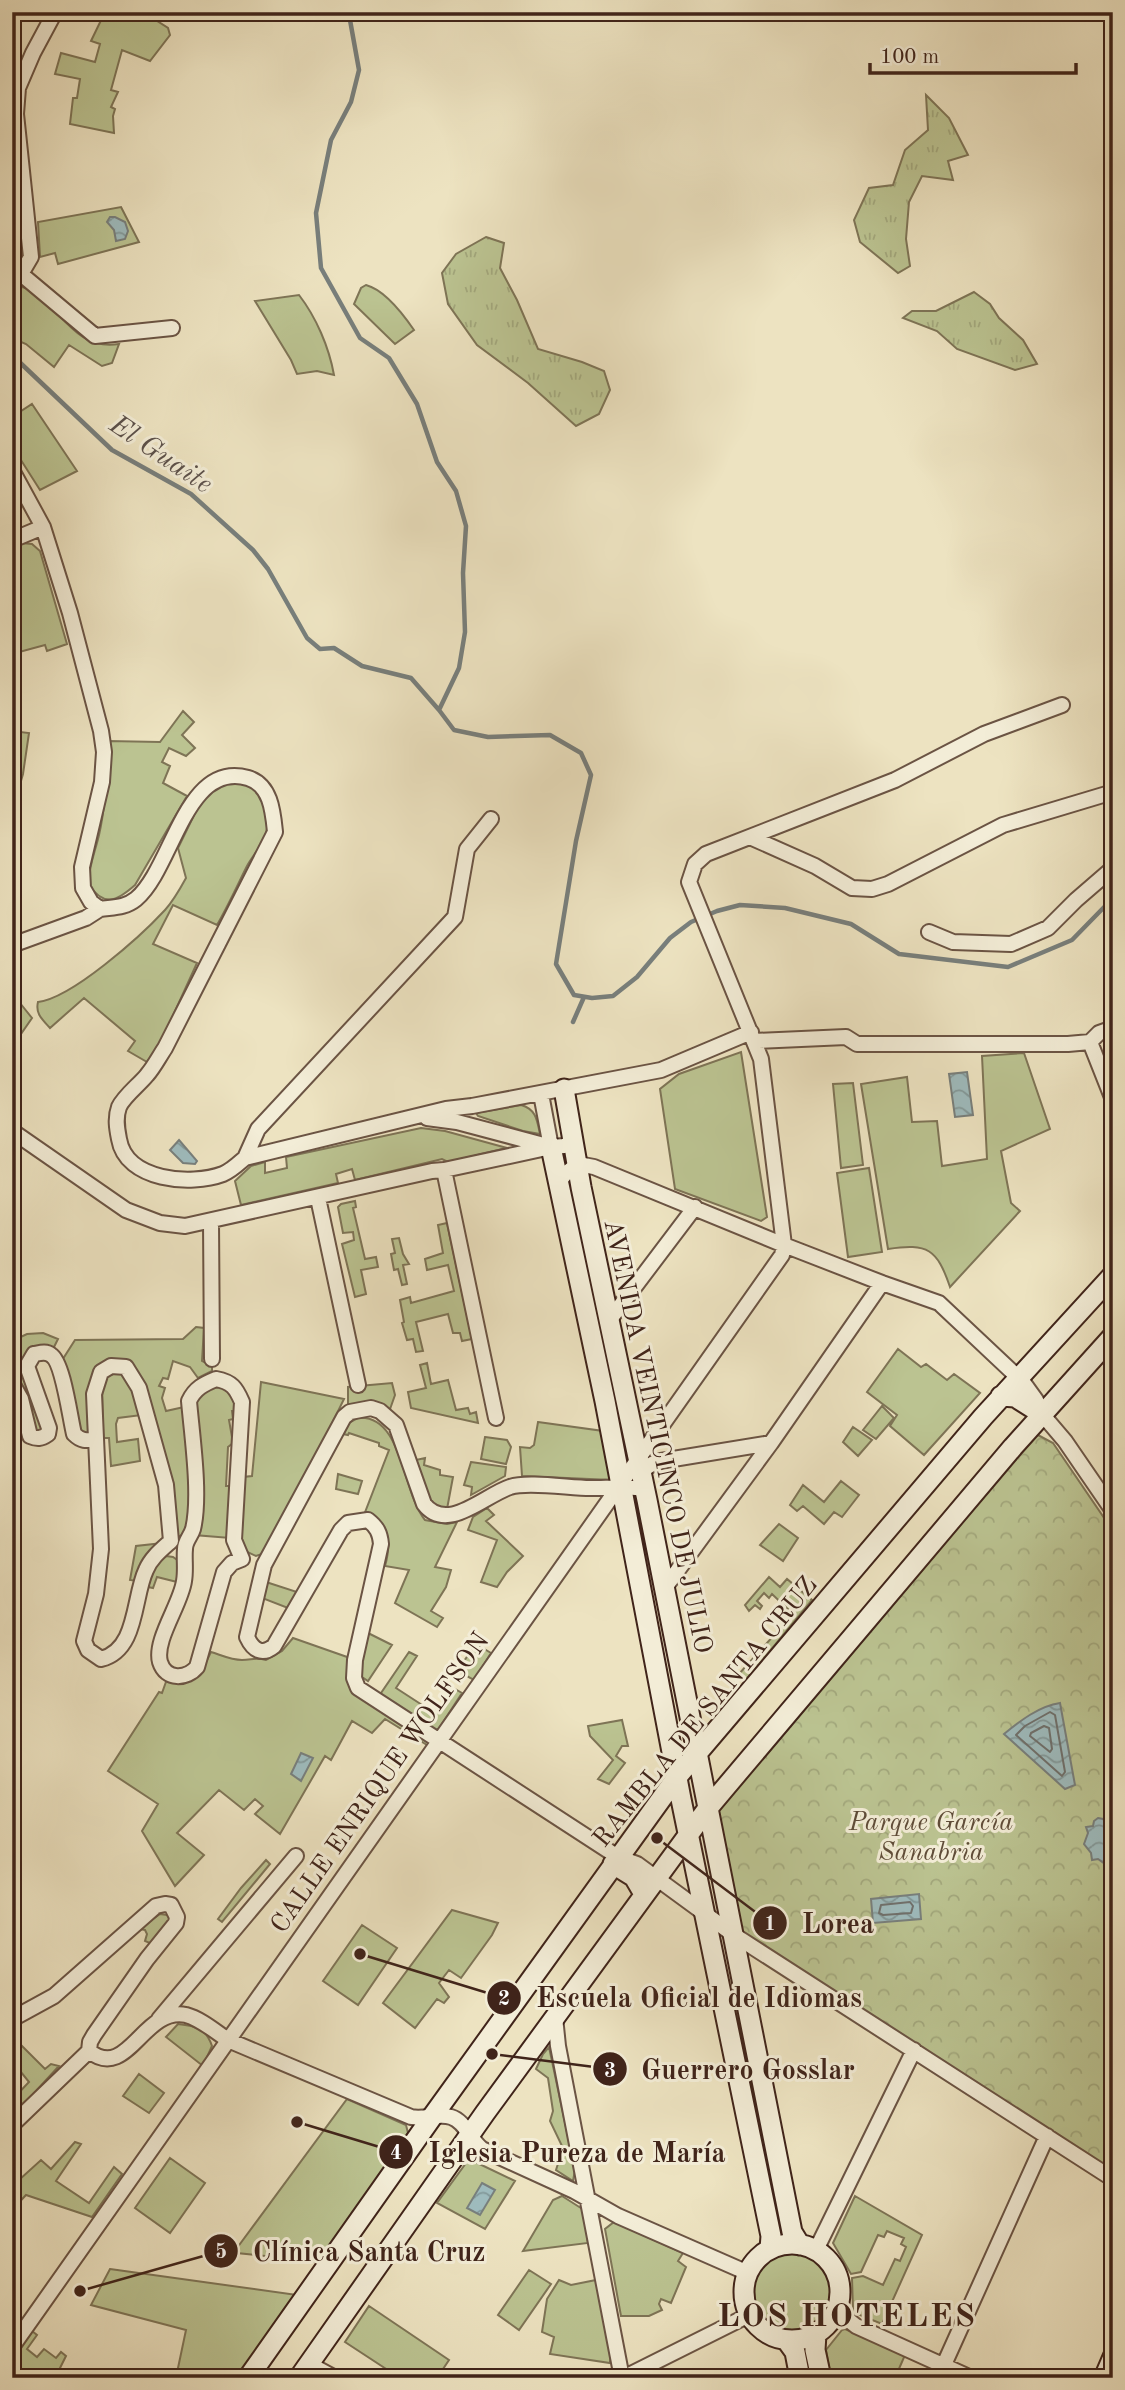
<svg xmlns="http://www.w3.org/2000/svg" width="1125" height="2390" viewBox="0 0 1125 2390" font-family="'Old Standard TT',serif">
<defs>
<pattern id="grass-tufts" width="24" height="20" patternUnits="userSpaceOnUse" patternTransform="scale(1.75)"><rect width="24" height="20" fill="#bbc391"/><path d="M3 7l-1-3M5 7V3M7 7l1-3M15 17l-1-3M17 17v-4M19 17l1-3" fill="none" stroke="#a2a77c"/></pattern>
<pattern id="forest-crowns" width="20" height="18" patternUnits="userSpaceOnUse" patternTransform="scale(1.75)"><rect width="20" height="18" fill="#bbc391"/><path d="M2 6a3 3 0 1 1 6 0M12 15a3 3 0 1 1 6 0" fill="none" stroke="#a2a77c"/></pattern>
<pattern id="water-waves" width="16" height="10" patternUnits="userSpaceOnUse" patternTransform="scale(1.75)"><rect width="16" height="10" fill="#9ebbbd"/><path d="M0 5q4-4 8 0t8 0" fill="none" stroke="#829899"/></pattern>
</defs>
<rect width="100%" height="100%" fill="#ede3c1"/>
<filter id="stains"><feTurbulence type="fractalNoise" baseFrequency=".00286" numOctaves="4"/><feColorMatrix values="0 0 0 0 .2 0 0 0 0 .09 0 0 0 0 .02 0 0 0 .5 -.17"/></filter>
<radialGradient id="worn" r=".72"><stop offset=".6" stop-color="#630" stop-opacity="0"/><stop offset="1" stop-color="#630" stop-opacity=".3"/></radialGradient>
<path fill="url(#grass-tufts)" stroke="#7e7456" stroke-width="2" d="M926,95L949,118L968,155L948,161L953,180L922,176L909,202L906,239L910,266L898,273L860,242L854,220L869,188L893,185L905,150L928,130Z
M486,237L504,243L500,268L517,300L538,349L582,362L604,371L610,390L599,414L576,426L528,383L477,345L448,304L442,273L456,254Z
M974,292L990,304L999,318L1023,340L1037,364L1015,370L957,349L937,331L903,318L912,311H936Z"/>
<path fill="url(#forest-crowns)" stroke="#7e7456" stroke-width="2" d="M1036,1434L1053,1443L1113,1531V2171L738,1930L714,1811Z"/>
<path fill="#bbc391" stroke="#7e7456" stroke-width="2" d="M105,12H143L168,28L170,35L150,61L122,50L111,90L118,92L111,107L115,109L113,116L114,133L70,124L73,98H77L80,79L55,74L61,53L95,62L100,44L91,41Z
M121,207L139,242L58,264L55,253L40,257L38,222Z
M366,285C385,290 403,314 414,330L395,344L354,304L361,288Z
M12,286C55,284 65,353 119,344L112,363L102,366L69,345L54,367L26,344L12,338Z
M299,295C316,317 329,347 334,375L317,371L297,374L291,360L255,301Z
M32,404L77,471L40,490L12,446V417Z
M21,543L32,544L40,551L67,644L47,651L45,645L12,654V548Z
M183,711L194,722L182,735L195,748L186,756L169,748L162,762L170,766L163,783L187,796L135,885C116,902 104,907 88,884C89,866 95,852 99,835C106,805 106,773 108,741L160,742Z
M12,731L29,733L23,774L12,812V772H18V760L14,759L12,763Z
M227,783C235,783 246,783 253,788C267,798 271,824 264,838C260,848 252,857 247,866C237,886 228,906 217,925L173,905L153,944L197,963L160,1044L147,1062L128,1051L135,1041L84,998L50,1028C43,1020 35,1014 38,1002C72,998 141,936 165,910C174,900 180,889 186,878L178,848L201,801L215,789Z
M20,1003L32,1018L12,1047V1007Z
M741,1052L767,1217L761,1221L675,1189L660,1089L679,1074Z
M1024,1053L1050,1129L1001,1151L1011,1203L1020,1211L950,1287C937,1249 928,1243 888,1249L861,1084L907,1077L912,1122L937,1121L942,1166L987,1159L982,1056Z
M853,1083L863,1165L841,1168L833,1084Z
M521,1105C536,1109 537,1120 540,1134L523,1131L478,1116L476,1113Z
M421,1128L445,1131L507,1148L448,1162L442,1159L355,1180L352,1169L336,1174L338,1183L241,1205L235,1181L251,1166L265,1162V1173L287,1168L286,1157Z
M869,1168L882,1252L848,1257L837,1173Z
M355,1201L356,1207L353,1208L365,1259L376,1257L378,1267L361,1270L366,1294L355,1297L342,1244L354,1240L353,1232L343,1233L338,1207L341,1204Z
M447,1223L472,1339L462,1341L460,1333H453L448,1314L416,1322L423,1351L416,1352L413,1339L407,1340L402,1323L404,1322L400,1300L410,1297L411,1303L454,1291L448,1265L427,1270L425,1259L443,1253L438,1225Z
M399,1238L403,1254L409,1264L403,1265L407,1284L402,1285L398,1269L394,1270L391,1254L395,1253L392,1239Z
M196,1327L204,1328L202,1361L212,1366V1371L198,1378L190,1367L173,1361L168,1379L163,1378L159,1386L165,1388L162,1398L166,1411L184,1407L191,1488L186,1533L176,1538L137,1376L109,1364L89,1433L88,1435L80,1436L61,1362L75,1340L183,1339Z
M43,1333L58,1339L53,1349L30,1354L42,1430L35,1432L12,1376V1341L27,1334Z
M898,1349L921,1367L926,1364L947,1380L954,1374L980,1393L924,1455L890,1426L897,1415L867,1392Z
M427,1363L431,1384L448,1380L456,1410L468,1408L470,1414L476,1412L478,1423L411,1408L408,1392L426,1388L420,1365Z
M120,1372L127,1377L142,1415L118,1418L116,1424L117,1442L138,1439L140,1461L111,1466L109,1438H103L102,1383L107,1376Z
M261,1382L344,1399L279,1532L262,1554L256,1556L243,1550L240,1542L243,1477L252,1476Z
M392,1383L395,1395L389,1412L348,1406V1387Z
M211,1386L229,1388L239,1411H232L233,1419L229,1420L233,1443L228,1447L226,1486H233L230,1538L194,1535L203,1491L195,1397Z
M882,1406L894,1418L876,1439L863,1430Z
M358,1418C403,1414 402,1493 425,1520L447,1524L457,1522L435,1567L451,1570L446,1587L431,1611L443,1618L437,1627L395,1603L409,1570L385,1566C391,1545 391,1519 364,1515L389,1450L379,1446V1443L349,1433L348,1435L343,1434L349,1423Z
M538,1422L603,1431L612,1480L522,1476L520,1447L530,1448L534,1445Z
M853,1427L872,1440L858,1456L843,1442Z
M485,1437L507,1440L511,1447L506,1464L481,1459Z
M425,1458L424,1465L440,1470V1475L453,1477L447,1509L436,1507L431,1502L416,1460Z
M471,1462L506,1467L505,1476L471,1495L472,1487L464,1485Z
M338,1474L362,1481L358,1494L336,1489Z
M841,1481L859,1495L842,1517L834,1512L824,1524L803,1506L797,1511L790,1505L803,1485L824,1502Z
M487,1508L494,1515L486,1521L523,1556L507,1572L497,1587L481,1582L497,1540L468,1530L473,1517Z
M779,1524L798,1538L783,1561L760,1545Z
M163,1543L137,1581L130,1580L136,1546Z
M166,1556L173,1557L180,1562L177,1582L157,1577L153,1588L148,1587L155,1565Z
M769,1577L780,1587L787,1579L812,1600L745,1681L738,1675L793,1614L772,1594L769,1598L764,1593L757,1601L762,1606L760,1609L755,1605L749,1611L745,1605Z
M266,1582L297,1592L288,1608L262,1598Z
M368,1633L392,1645L368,1681L359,1675Z
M293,1638L350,1658L348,1674L432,1739L427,1745L385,1719L372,1733L352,1721L331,1760L325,1756L280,1834L255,1814L263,1806L255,1799L244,1810L219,1790L177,1833L204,1855L175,1886L142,1831L158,1804L108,1771L159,1692L162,1693L167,1679C195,1688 200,1675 211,1652C221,1655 231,1660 242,1660C252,1660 255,1657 266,1660L282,1651Z
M476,1644L491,1653L474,1680L457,1671Z
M409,1652L417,1656L396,1688L436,1714L455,1689L462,1693L436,1733L379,1696Z
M622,1720L628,1746H622L616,1756L625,1763L609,1784L598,1779L613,1760L590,1736L588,1726Z
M266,1860L270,1864L222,1922L218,1919L241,1888Z
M452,1910L498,1923L492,1935L461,1978L449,1970L439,1983L449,1997L444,2003L437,1999L415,2028L383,2003Z
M160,1914L167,1915L170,1919L168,1926L152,1944L145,1941L147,1934L145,1930L139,1929Z
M362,1925L397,1948L358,2005L323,1981Z
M178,2024C196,2026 206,2028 212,2046L203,2066L166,2037Z
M19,2043L45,2069L51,2064L59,2066L12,2117V2100L29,2082L12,2061V2049Z
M549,2047L575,2170L573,2181L556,2170L563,2148L550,2121L553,2111L548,2078L536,2069L543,2054Z
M139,2074L164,2093L149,2113L123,2096Z
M347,2099L406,2125L408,2133L319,2262L237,2253V2248Z
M75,2142L81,2144L56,2181L89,2203L114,2167L122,2174L92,2217L26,2195L12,2210V2190L14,2188L12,2175L19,2180L41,2160L51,2169Z
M170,2158L205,2183L170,2233L135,2208Z
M469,2159L515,2181L485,2229L437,2203Z
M562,2196L584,2210L588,2243L523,2251L553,2200Z
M855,2196L922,2235L882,2324L855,2313L853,2310L852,2278L863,2276L883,2285L895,2259L900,2261L906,2247L901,2244L904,2238L887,2231L884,2237L878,2235L861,2272L851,2274L833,2243Z
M614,2222L683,2253L678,2261L686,2267L671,2303L661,2299L659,2304L662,2310L649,2316H621L605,2229Z
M749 2292a43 43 0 1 1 86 0a43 43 0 1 1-86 0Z
M110,2269L297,2295L240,2378H186L178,2368L186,2330L91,2305Z
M529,2270L551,2284L519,2330L498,2315Z
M559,2280L571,2285L596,2280L611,2354L610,2363L550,2354L554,2337L542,2332L547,2299Z
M369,2306L449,2360L437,2378H400L345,2342Z
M845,2329L905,2355L895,2378H831L826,2350L842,2330Z
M32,2331L37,2335L27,2349L37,2357L44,2349L56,2358L61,2352L66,2356L55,2378L12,2369V2358Z"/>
<path fill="url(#water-waves)" stroke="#787f7c" stroke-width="2" d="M110,217H115L125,222L128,231L125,239L116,241L114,230L107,222Z
M967,1072L973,1115L955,1117L949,1074Z
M179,1140L197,1161L195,1164L183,1163L170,1150Z
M1060,1703L1075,1785L1065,1789L1004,1734C1020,1721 1039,1706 1060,1703Z
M301,1753L313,1758L301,1781L291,1774Z
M1098,1818L1103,1819L1106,1823H1112L1113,1857L1105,1864L1098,1859L1092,1860L1091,1853L1084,1844L1088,1833L1086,1827L1093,1826L1094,1821Z
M919,1894L921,1919L873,1923L871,1899Z
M482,2183L495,2190L480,2215L467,2208Z"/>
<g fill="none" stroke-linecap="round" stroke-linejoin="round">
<path stroke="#6f706c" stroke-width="2" d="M1050,1712L1055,1715L1065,1772L1062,1776L1016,1735L1025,1726Z
M1044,1726L1049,1728L1052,1749L1050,1752L1030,1736L1031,1733Z
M910,1902L913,1906L911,1913L883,1915L879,1913L881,1905Z"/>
<path stroke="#787f7c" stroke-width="4.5" d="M336,12L350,20L359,70L351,102L331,140L316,213L321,268L360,338L389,358L417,404L437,462L456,491L466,526L463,573L465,632L459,668L439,710L454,730L488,737L550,735L581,753L591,775L576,841L556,964L574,995L592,998L613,996L637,977L670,938L691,922L717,911L740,905L785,908L851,924L899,954L1008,967L1072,940L1113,898
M12,355L112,450L191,494L253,550L268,569L307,638L320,649L334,648L362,666L411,678L439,710
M573,1022L584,997"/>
<defs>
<path id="street" d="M21,274L95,336L172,328
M12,277L21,274L31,257L16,114L18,88L33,53L55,12
M12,470L43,527L70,613L101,731L104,752L102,782L82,867L83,888L91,902L100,909C113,907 125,908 136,899C173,868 185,760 248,778C271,785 273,812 275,832L165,1048C159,1057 154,1067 147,1075C139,1085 124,1096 119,1107C115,1118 117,1129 119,1139C126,1181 191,1186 223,1174C231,1171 238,1164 245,1158L446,1109L472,1106L661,1070L751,1032
M12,540L43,527
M750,837L815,866L852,888L872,889L888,884L1003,825L1113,792
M929,932L953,942L1011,944L1048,928L1076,900L1113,868
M12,945L86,918L100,909
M754,1041L846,1037L857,1044H1068L1090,1042L1099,1033L1113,1028
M1090,1042L1113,1100
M541,1094L551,1147
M427,1118L457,1122L551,1147L564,1146L574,1141
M12,1131L126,1210L160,1223L185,1226L432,1171L444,1170L551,1147
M245,1158L258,1129L455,917L467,849L491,819
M444,1170L496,1418
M559,1182L566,1173L578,1164L594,1167L784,1245L882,1283L939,1303L1023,1382L1036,1400L1042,1414L1065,1441L1113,1511
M318,1198L358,1385
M211,1222L212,1359
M608,1322L695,1207
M111,1366L126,1367L139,1388L166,1485L171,1541C161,1550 151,1558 146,1570C133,1597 138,1650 101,1659L88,1650L84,1641L96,1594L101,1549L94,1394L101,1372Z
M216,1379C232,1382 236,1388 242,1402L234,1540L242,1559L232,1563L224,1572L197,1667C187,1679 166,1681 160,1662C154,1640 181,1604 184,1581C186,1570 184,1559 185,1549C185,1541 191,1536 193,1529C201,1496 192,1436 189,1401C195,1388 204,1384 216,1379Z
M12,1383L21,1399L30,1436C37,1439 41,1439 48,1434L49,1428L27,1366L34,1354C40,1353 46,1351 51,1355C63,1362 70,1418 74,1434C81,1441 86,1441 96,1439
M640,1472L652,1464L661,1461L771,1443
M644,1489C625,1486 609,1488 590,1488C570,1488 527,1481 510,1487C485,1495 447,1534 424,1504L396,1425L380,1411L371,1408L350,1412L344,1417L264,1565L247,1637C253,1650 262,1656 274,1646L341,1530L348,1523L368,1520C377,1527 380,1533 381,1544L355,1660L354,1678L358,1688L618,1857L637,1864L734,1935L1113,2179
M664,1589L771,1443L882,1283
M555,2017L558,2046L622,2378
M12,2019L54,1996L156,1906L165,1904L171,1905L177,1917L176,1923L147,1959L94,2035L90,2042L89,2051
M159,2019L296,1856
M89,2051C128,2082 143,2006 186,2015C201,2019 216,2032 228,2040L411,2117C424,2120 438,2113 451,2117C465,2121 470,2140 482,2149L574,2191L618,2216L748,2273
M12,2125L89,2051
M816,2250L914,2050
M837,2311L856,2326L971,2378
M12,2347L782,1255L784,1245L761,1059L689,882L695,864L706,854L895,780L984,734L1062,705
M309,2364L335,2378
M623,2378L749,2315
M938,2378L1047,2136"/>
<path id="secondary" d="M564,1089L581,1187L647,1500L792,2232L800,2245
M551,1147L605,1401L681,1799L771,2236L770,2249
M1001,1396L1015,1397L1042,1414
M613,1864L634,1877L644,1894
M744 2292a48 48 0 1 1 96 0a48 48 0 1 1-96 0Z
M816,2334L815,2350L821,2378
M787,2341L795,2352L800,2378
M248,2378L432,2117L677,1777L983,1417L1113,1275
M299,2378L485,2113L708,1808L1013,1447L1113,1336
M1104,2378L1113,2357"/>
</defs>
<use href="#street" stroke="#6b5444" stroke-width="18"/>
<use href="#secondary" stroke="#40241a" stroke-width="23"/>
<use href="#street" stroke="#f3edd7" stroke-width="14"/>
<use href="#secondary" stroke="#f3edd7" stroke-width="19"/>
</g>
<g text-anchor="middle" stroke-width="6" stroke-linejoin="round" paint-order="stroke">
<g font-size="26" fill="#40241a" stroke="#f3edd7">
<text transform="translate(659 1436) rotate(78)" y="9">AVENIDA VEINTICINCO DE JULIO</text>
<text transform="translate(704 1711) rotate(-51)" y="9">RAMBLA DE SANTA CRUZ</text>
<text transform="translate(379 1782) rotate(-55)" y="9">CALLE ENRIQUE WOLFSON</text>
</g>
<g font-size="26" font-style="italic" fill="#5f4c38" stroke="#f3edd7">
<text x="931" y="1830">Parque García<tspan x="931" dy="30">Sanabria</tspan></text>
</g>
<g font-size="28" font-style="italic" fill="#5c514b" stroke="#f3edd7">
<text transform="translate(162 453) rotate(34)" y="10">El Guaite</text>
</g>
<g font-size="33" font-weight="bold" letter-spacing="2" fill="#40241a" stroke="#f3edd7">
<text x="847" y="2326">LOS HOTELES</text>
</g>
</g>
<path fill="none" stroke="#40241a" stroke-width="2.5" d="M657 1838L770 1923M360 1954L504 1998M492 2054L610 2069M297 2122L396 2152M80 2291L221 2251"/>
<g fill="#40241a" stroke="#f3edd7" stroke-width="2.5">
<circle cx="657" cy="1838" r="7"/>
<circle cx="360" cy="1954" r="7"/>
<circle cx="492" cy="2054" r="7"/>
<circle cx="297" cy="2122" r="7"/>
<circle cx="80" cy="2291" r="7"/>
<circle cx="770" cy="1923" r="18"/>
<circle cx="504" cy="1998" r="18"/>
<circle cx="610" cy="2069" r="18"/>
<circle cx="396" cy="2152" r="18"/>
<circle cx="221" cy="2251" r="18"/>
</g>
<g font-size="21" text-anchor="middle" font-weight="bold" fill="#fff">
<text x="770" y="1930">1</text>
<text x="504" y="2005">2</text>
<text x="610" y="2077">3</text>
<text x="396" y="2159">4</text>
<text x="221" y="2258">5</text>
</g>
<g font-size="28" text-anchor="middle" font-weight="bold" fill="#40241a" stroke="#f3edd7" stroke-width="6" stroke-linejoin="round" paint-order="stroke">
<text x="838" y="1933">Lorea</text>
<text x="699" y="2007">Escuela Oficial de Idiomas</text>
<text x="748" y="2079">Guerrero Gosslar</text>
<text x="577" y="2162">Iglesia Pureza de María</text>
<text x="369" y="2261">Clínica Santa Cruz</text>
</g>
<rect width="1125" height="2390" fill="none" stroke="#ede3c1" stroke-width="42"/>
<rect x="14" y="14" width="1097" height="2362" fill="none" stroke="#40241a" stroke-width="3.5"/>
<rect x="21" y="21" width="1083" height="2348" fill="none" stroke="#40241a" stroke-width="2"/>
<path d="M870 63v10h206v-10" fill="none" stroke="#40241a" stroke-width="3.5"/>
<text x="880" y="63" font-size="21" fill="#40241a" stroke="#f3edd7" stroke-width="5" paint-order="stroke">100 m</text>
<rect width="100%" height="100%" filter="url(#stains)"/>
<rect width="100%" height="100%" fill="url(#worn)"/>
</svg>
